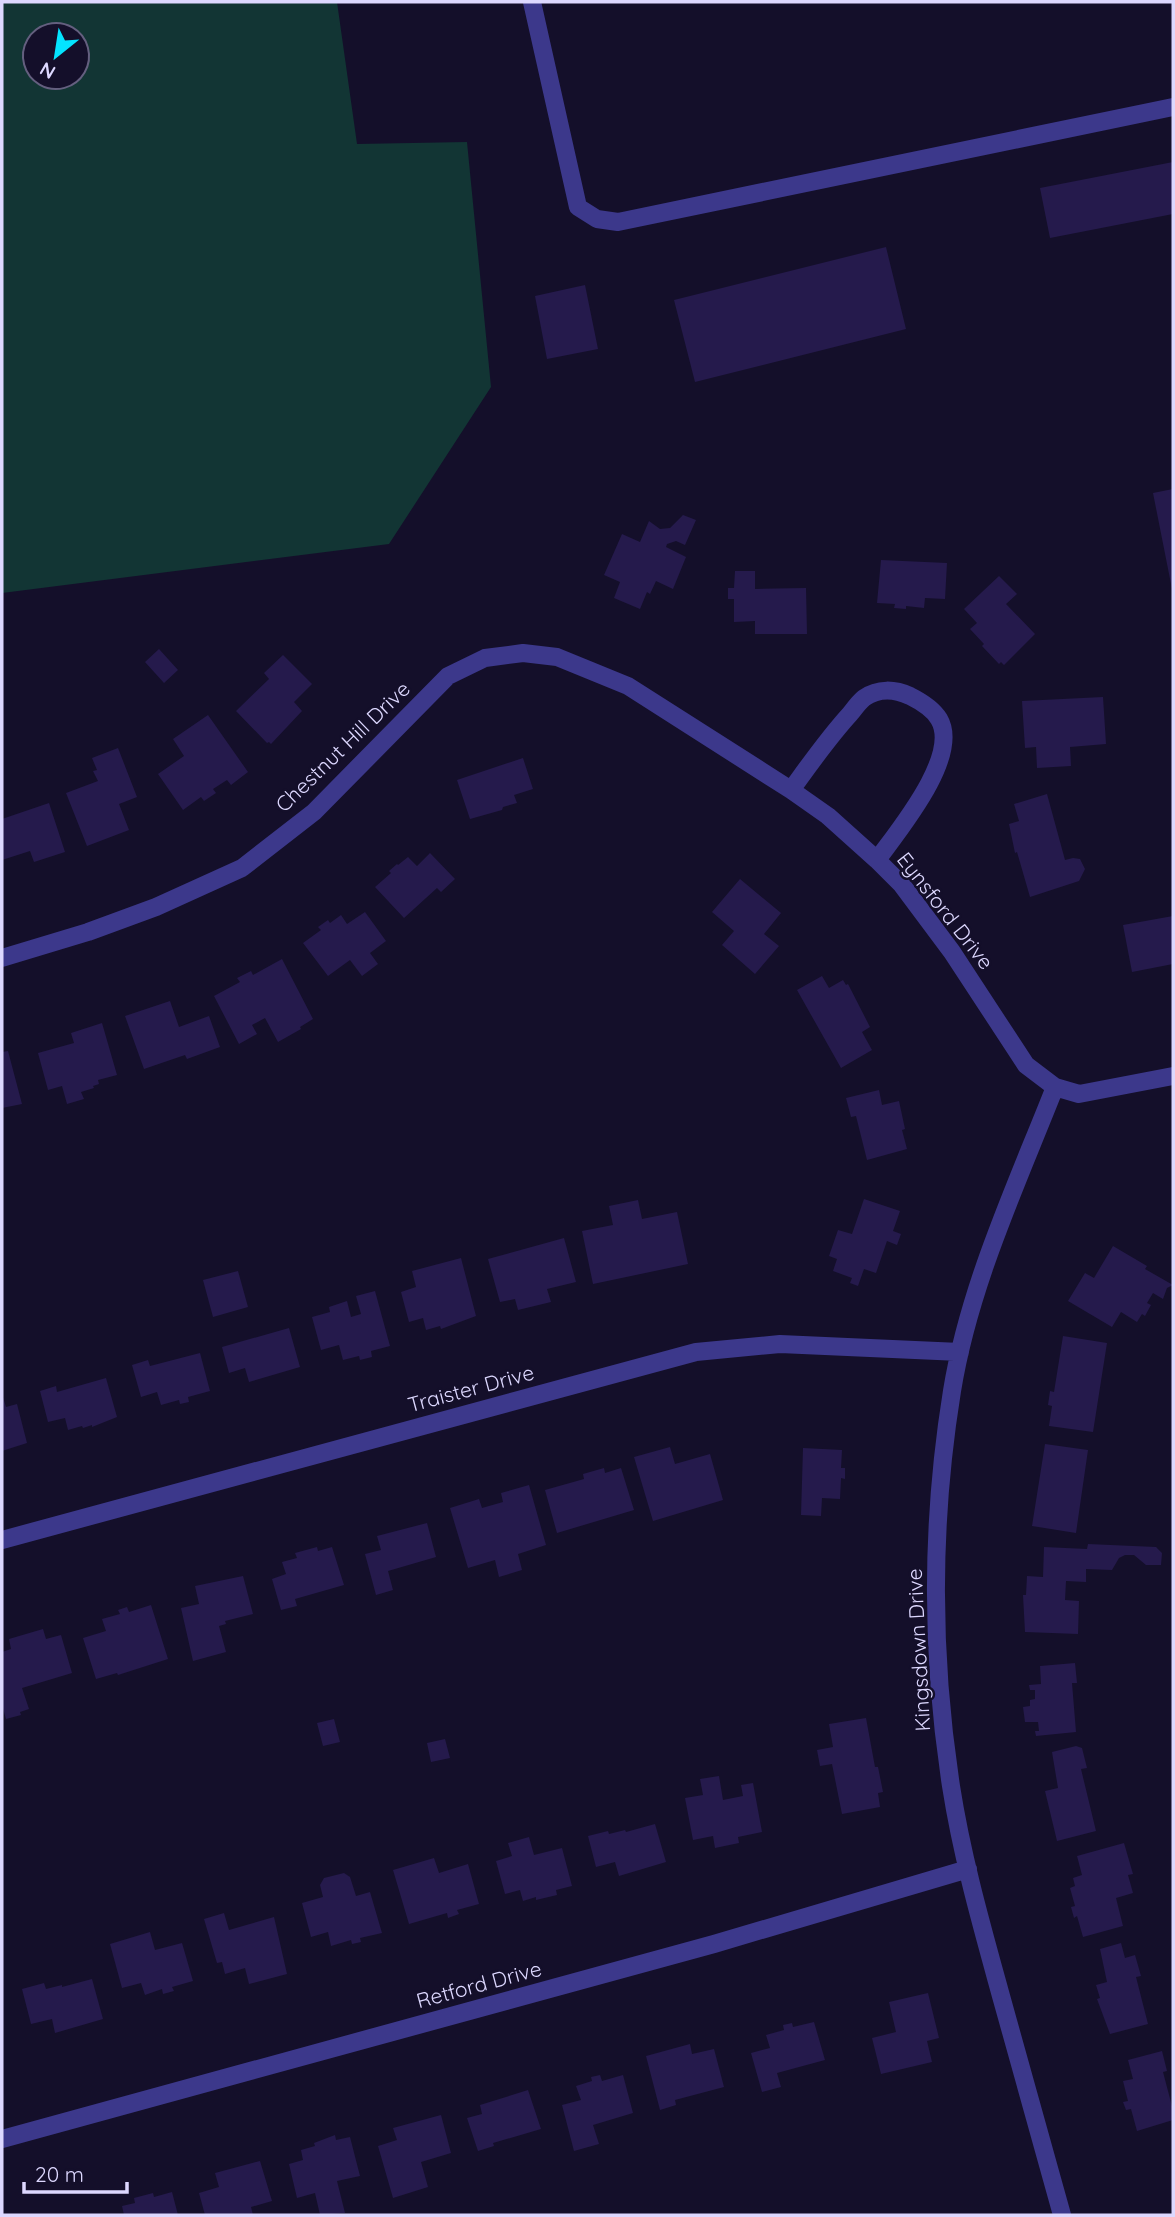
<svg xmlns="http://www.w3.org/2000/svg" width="1175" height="2217" viewBox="0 0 1175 2217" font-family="Quicksand,sans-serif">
<rect width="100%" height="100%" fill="#140f2a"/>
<path fill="#123534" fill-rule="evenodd" d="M2,2H337L357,144L467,142L491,387L389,544L2,593ZM35,35H77V77H35Z"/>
<path fill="#251a4c" d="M1173,162V214L1050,238L1040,188Z
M886,247L906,329L695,382L674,300Z
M585,285L598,349L547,359L535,296Z
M1173,489V589H1172L1153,493Z
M683,515L696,520L685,545L676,541L667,544L666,547L686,557L673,589L656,581L650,594L647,592L640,609L614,598L620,582L604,575L622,534L640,542L649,521L660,529L670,528Z
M881,560L947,563L945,599L925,598L924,608L906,606V609L894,608L895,604L877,603Z
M735,571H755V589L806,588L807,634H755V621L734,622V599H728V588H734Z
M999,576L1017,594L1006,604L1035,634L1004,665L1001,662L999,664L982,646L984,644L970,629L977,623L964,609Z
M159,649L178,670L164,683L145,662Z
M283,655L312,684L294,702L302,711L271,744L269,742L267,743L236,711L269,679L264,673Z
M1103,697L1106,744L1070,747L1071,766L1037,768L1036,747L1025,748L1022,701Z
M208,715L248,772L231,785L227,780L213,789L216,793L204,801L201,797L183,810L158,774L184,756L173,739Z
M118,748L137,797L119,804L129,830L87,846L66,793L98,781L93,771L97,770L92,758Z
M523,758L533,789L514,795L517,803L503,807L502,810L470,819L457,780Z
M1047,794L1065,860L1073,858L1080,859L1085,869L1079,881L1030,897L1017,852L1015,853L1009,824L1019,821L1014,804Z
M49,803L65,852L34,862L30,851L2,860V819Z
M430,853L455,879L441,892L437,888L404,918L375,887L391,873L389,871L397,864L398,865L408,857L417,866Z
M740,879L781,913L764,934L779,946L755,974L722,945L734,931L712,912Z
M365,912L386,941L370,953L378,964L362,976L350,960L328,976L303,943L321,930L318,927L328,920L330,923L341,915L347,924Z
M1173,916V964L1132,972L1123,925Z
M282,959L313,1019L300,1027L301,1029L278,1042L265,1018L252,1025L257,1034L239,1044L214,996L240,982L237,978L251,971L253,975Z
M822,976L829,988L843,980L846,985L848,984L870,1027L862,1032L872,1050L841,1068L797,990Z
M170,1001L179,1027L209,1016L220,1047L187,1059L185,1055L144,1069L125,1016Z
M102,1023L117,1075L98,1080L99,1084L93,1086L94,1088L81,1092L84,1099L67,1104L62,1086L48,1090L38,1053L74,1043L71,1033Z
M8,1051L22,1104L2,1108V1052Z
M879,1090L882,1105L899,1101L905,1129L902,1130L907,1149L867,1160L856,1116L851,1117L846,1098Z
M864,1199L900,1211L893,1231L901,1234L897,1245L887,1241L876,1273L864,1269L858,1286L850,1283L852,1278L833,1271L837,1259L829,1256L838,1230L852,1234Z
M638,1200L642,1219L677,1212L688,1264L593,1284L582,1231L613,1225L609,1206Z
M564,1238L576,1282L547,1289L551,1302L518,1310L515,1299L500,1302L488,1259Z
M1113,1246L1147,1266L1145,1269L1173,1285L1167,1288L1163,1299L1153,1293L1147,1303L1151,1305L1145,1316L1142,1314L1137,1322L1121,1312L1112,1327L1068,1301L1085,1273L1094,1278Z
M461,1258L476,1316L441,1329L440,1326L426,1330L423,1318L409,1322L401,1292L416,1287L412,1271Z
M238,1271L248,1307L213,1317L203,1280Z
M375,1291L390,1346L371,1351L372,1357L360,1360L359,1356L343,1360L339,1345L321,1350L312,1317L330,1312L329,1307L347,1301L351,1317L361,1314L356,1296Z
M289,1328L300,1367L249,1382L245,1368L229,1373L222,1347Z
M1063,1336L1107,1343L1093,1432L1049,1426L1052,1406L1048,1405L1050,1391L1054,1392Z
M200,1353L210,1391L188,1397L189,1402L180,1404L179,1400L161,1405L157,1392L141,1397L132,1365L148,1360L150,1366Z
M106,1378L117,1417L92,1427V1425L83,1428L82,1426L68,1430L65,1418L48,1422L40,1391L56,1386L57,1392Z
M2,1394L6,1407L17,1404L27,1443L2,1451Z
M1045,1444L1088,1450L1076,1533L1032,1526Z
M670,1447L675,1464L710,1454L723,1500L653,1521L634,1457Z
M803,1448L842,1450L841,1468H845V1479L841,1478L840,1499L822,1498L821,1516L801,1515Z
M604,1468L605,1473L621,1468L634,1510L557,1533L545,1490L584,1479L583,1474Z
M529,1485L546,1545L518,1554L522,1570L499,1577L495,1560L468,1568L450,1508L479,1499L482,1508L503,1502L501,1493Z
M427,1523L436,1557L388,1571L393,1590L376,1595L365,1554L381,1550L377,1536Z
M1088,1544L1156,1547L1162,1553L1161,1565H1146L1134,1555H1125L1119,1558L1112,1570L1086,1569V1582L1066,1581L1065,1600L1079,1601L1078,1634L1025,1632L1023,1595H1026L1027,1576L1043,1577L1044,1547L1087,1549Z
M317,1547L318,1551L332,1547L344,1585L295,1599L297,1606L281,1610L272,1579L286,1574L282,1562L297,1558L295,1553Z
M243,1576L253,1614L225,1621L226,1624L219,1626L226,1652L193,1661L181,1608L199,1604L195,1586Z
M151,1605L168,1659L118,1675L117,1673L96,1679L83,1638L106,1631L102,1619L120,1614L118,1610L127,1607L129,1612Z
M43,1629L46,1639L61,1635L72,1673L22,1688L29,1709L20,1712L21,1715L6,1719L2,1705V1652L11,1649L9,1639Z
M1075,1663L1077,1683H1072L1076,1732L1036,1736L1035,1731H1039L1038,1722H1025L1023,1707L1030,1706V1700L1035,1699V1690H1030L1029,1685L1041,1684L1040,1666Z
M866,1718L875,1767H878L883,1792L878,1793L880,1807L842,1814L832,1764L820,1766L817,1750L833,1747L829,1724Z
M334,1719L340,1742L323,1746L317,1723Z
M445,1739L450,1758L431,1762L427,1743Z
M1076,1746L1082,1748L1087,1768L1081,1769L1096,1831L1057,1841L1045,1791L1058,1788L1052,1752Z
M719,1776L723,1800L743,1796L741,1785L753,1783L762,1832L738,1837L739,1843L715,1848L713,1836L693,1840L685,1798L703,1795L700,1779Z
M655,1824L666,1862L619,1876L615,1862L596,1867L588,1836L608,1831L609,1834L625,1830L626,1832Z
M529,1837L534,1855L562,1848L572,1886L556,1890L557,1895L536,1900V1897L523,1901L520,1890L505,1894L496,1861L512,1856L508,1843Z
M1124,1843L1133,1874L1128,1875L1133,1893L1116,1898L1123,1926L1083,1937L1077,1916L1074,1918L1071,1907L1075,1906L1070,1888L1075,1886L1073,1878L1082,1875L1077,1856Z
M434,1858L439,1873L468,1864L479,1904L457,1910L459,1914L448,1918L447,1913L409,1924L393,1870Z
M344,1873L350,1877L356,1896L370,1892L382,1933L360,1938L361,1942L352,1944L351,1940L331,1946L328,1932L311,1937L302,1903L323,1897L320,1885L324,1878Z
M224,1913L229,1930L274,1917L287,1974L249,1984L245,1968L225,1974L222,1962L217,1963L204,1919Z
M150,1932L155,1950L182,1943L193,1981L172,1987L174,1991L163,1994L162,1989L145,1995L141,1983L122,1988L110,1944Z
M1121,1943L1125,1958L1135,1955L1141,1976L1136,1977L1148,2024L1110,2034L1097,1999L1100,1998L1096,1985L1107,1982L1100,1949Z
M92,1979L103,2019L55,2033L52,2019L31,2024L22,1989L44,1983L46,1989L62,1985V1987Z
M928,1993L939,2038L927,2041L932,2062L881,2074L872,2038L896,2032L889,2002Z
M814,2022L825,2060L777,2073L781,2087L762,2092L751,2053L770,2048L766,2035L784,2030L783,2025L792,2023L793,2027Z
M690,2044L692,2054L714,2049L724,2087L675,2100L676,2105L660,2110L646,2056Z
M1162,2051L1167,2071L1163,2072L1173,2110V2120L1137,2131L1131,2109L1126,2110L1123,2102L1128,2101L1123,2081L1133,2079L1128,2060Z
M600,2075L602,2081L623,2075L633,2113L593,2125L599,2144L574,2151L562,2105L581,2100L576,2086L592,2081L591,2077Z
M528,2090L541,2129L493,2143L494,2146L478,2151L467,2118L482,2114L480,2105Z
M441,2115L451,2153L421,2162L428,2187L393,2198L378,2146L397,2140L393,2128Z
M335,2135L336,2140L350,2137L360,2176L337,2181L345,2213L320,2215L315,2193L297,2198L289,2164L303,2160L301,2150L315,2146L314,2143Z
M260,2161L272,2201L251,2207L253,2215H205L199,2193L219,2187L215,2173Z
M172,2192L178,2215H124L122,2206L135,2203L134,2198L153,2193L154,2197Z"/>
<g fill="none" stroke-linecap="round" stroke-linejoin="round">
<path stroke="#3c388b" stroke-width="18" d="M532,2L578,207L597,219L618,222L1173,107"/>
<path stroke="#3c388b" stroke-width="18" d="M791,790C810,764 828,738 850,714C854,709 859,702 864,698C878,688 895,689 910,696C920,701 933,709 939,719C961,756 898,831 877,860
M2,958L88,932L156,907L242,868L314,812L448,676L485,658L523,653L557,657L628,686L791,790L828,816L877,860L902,885L952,952L1026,1065L1055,1087L1079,1094L1173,1076
M1055,1087C1016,1186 969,1286 952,1391C931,1521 931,1656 951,1786C962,1857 982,1927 1001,1996C1022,2069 1042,2142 1062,2215
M2,1540L696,1352L780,1344L960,1352
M2,2139L714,1944L968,1869"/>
</g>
<g text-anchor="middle" stroke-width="5" stroke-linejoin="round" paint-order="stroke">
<g font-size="21" fill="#ddd8ff" stroke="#140f2a">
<text transform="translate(343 747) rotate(-44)" y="7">Chestnut Hill Drive</text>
<text transform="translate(945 911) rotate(52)" y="7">Eynsford Drive</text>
<text transform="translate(471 1389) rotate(-15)" y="7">Traister Drive</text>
<text transform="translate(919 1650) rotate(-93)" y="7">Kingsdown Drive</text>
<text transform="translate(479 1985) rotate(-15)" y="7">Retford Drive</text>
</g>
</g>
<rect width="1175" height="2217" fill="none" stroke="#ddd8ff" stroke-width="7"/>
<g transform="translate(56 56) rotate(210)"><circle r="33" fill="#140f2a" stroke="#645f7f" stroke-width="2"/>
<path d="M0-5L12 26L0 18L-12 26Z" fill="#04e4ff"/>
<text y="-10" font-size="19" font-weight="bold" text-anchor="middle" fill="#ddd8ff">N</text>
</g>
<path d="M24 2182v10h103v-10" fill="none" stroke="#ddd8ff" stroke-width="3.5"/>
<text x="35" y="2182" font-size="21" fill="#ddd8ff" stroke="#140f2a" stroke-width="5" paint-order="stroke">20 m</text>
</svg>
